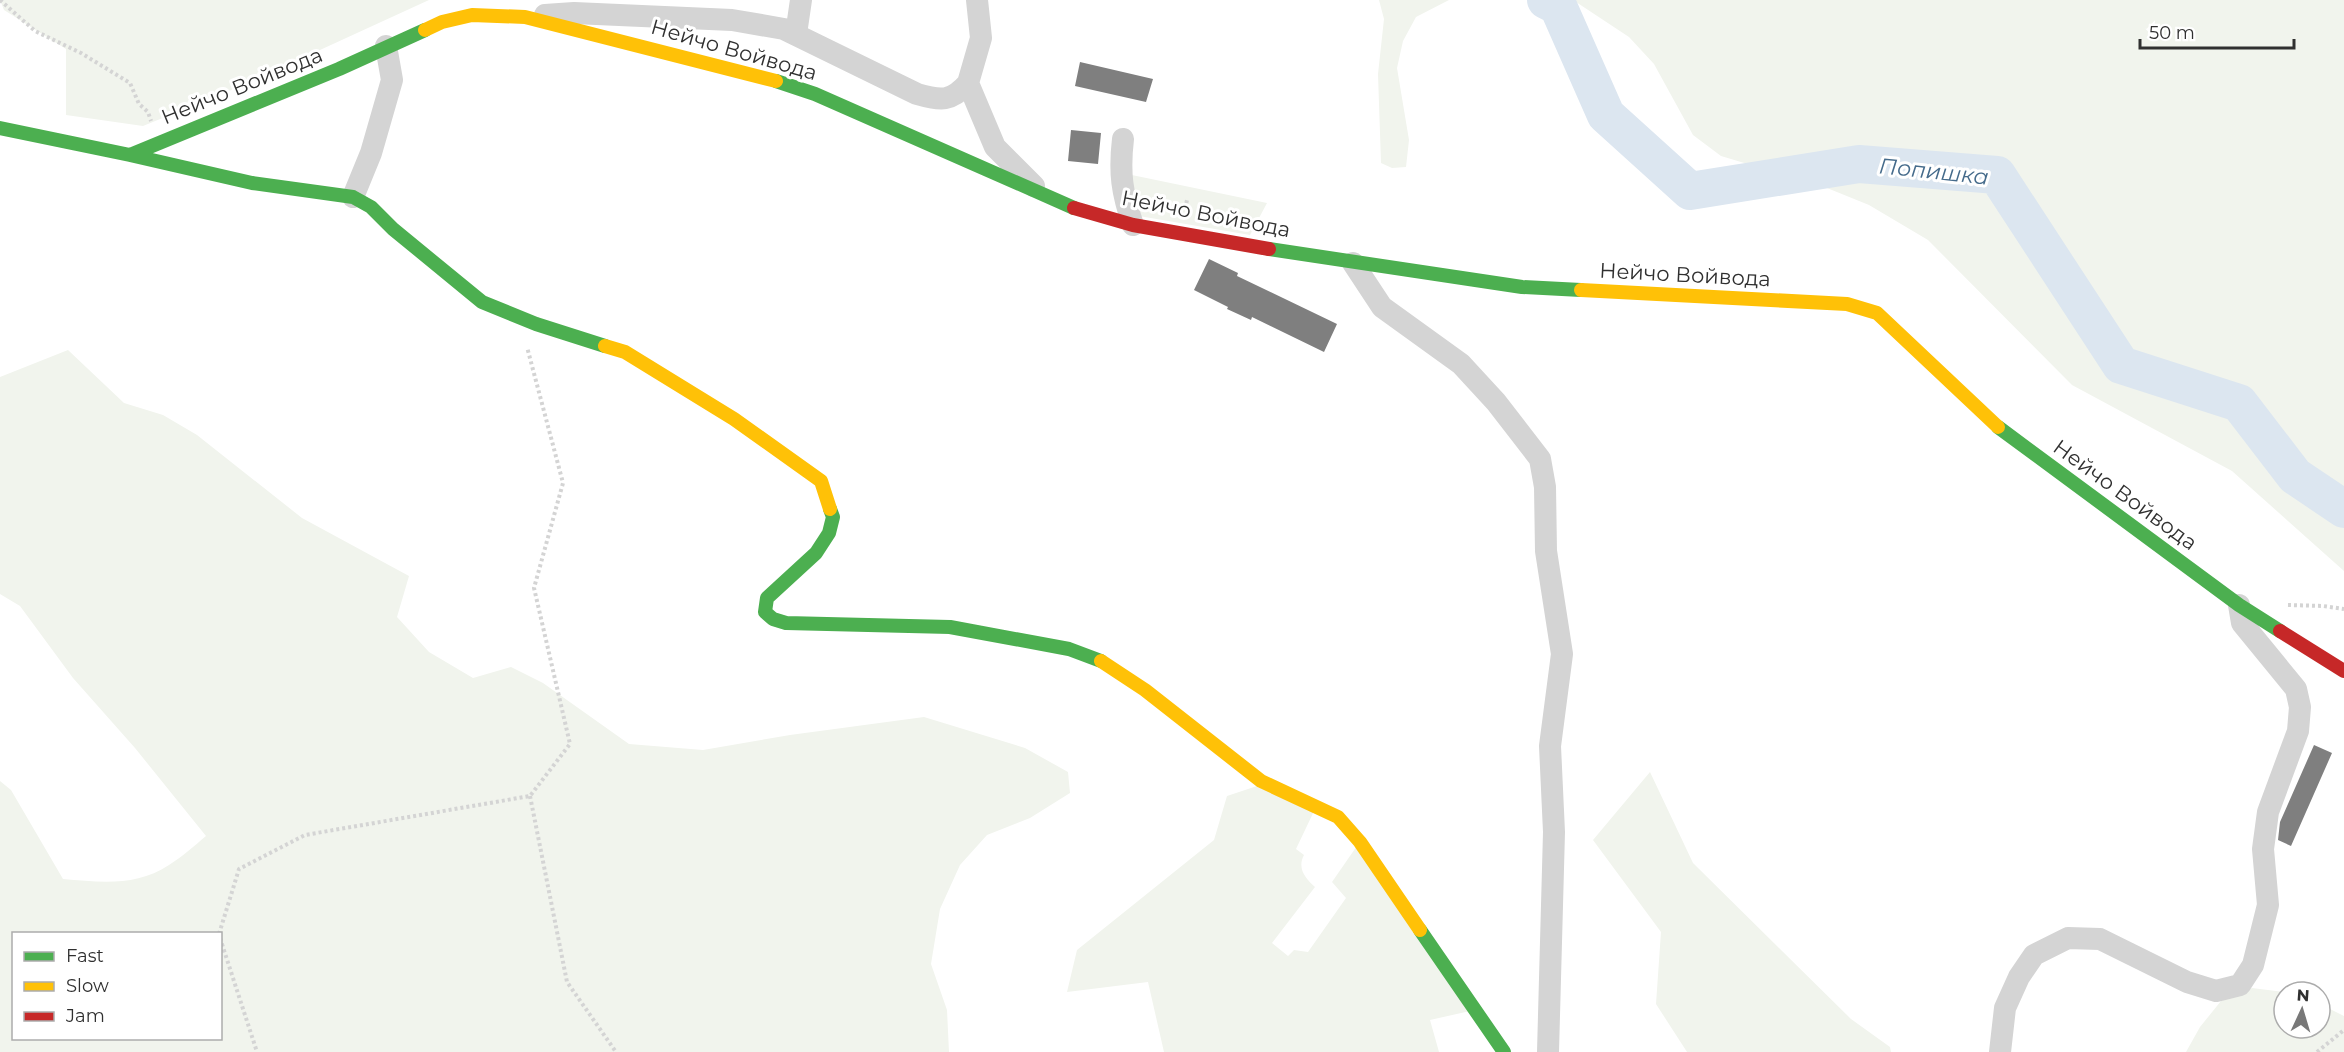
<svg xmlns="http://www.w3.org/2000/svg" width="2344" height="1052" viewBox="0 0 2344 1052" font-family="Montserrat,sans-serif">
<rect width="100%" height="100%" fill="#fff"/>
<path fill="#f1f4ed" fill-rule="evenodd" d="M0,0H429L246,84L143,126L66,115V49L4,10Z
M1379,0H1449L1416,17L1403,41L1397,68L1409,140L1406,167L1392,168L1381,163L1378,74L1384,19Z
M1573,0H2344V571L2232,471L2072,385L1928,240L1869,205L1827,188L1721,156L1693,135L1654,64L1629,37Z
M1127,174L1267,203L1250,235L1139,216Z
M68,350L124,403L163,415L197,435L302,518L409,576L397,617L429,652L473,678L511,667L543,683L629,744L703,750L790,735L924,717L1025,748L1068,772L1070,793L1030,818L987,835L960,865L940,909L931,964L947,1010L949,1052H0V781L11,790L63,879C100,882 136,887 169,865C182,857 194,846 206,836L135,748L73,678L20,606L0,594V377ZM14,934H220V1038H14Z
M1650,772L1693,863L1851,1019L1890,1047L1891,1052H1687L1656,1004L1661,932L1593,840Z
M1260,785L1315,809L1296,849L1304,855C1297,868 1305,878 1315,887L1272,943L1288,956L1294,950L1308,952L1346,898L1332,882L1359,843L1470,1011L1430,1020L1439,1052H1164L1148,982L1067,992L1077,950L1214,840L1227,796Z
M2252,988L2284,992V1028H2320V1004L2344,1016V1052H2186L2200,1027L2221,1001Z"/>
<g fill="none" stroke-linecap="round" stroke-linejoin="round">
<path stroke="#dce6f0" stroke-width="38" d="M1546,0L1558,6L1606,115L1690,191L1859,164L1997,175L2121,365L2239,403L2295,476L2344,509"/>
</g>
<path fill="#7f7f7f" d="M1080,62L1153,79L1146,102L1075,86Z
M1071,130L1101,133L1098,164L1068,161Z
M1209,259L1238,273L1237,276L1337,324L1324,352L1252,317L1251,320L1227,309L1228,307L1194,290Z
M2314,745L2332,753L2291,846L2278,840L2280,822Z"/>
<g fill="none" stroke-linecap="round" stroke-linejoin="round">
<path stroke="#d4d4d4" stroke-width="4" stroke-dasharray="3 3" stroke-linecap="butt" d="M0,0L35,31L81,53L130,83L139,104L148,112L151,121
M1185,209L1187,200
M2288,605L2323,606L2344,609
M530,796L567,982L616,1052
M219,934L239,869L305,835L530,796L570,744L534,588L563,483L527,347
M220,938L257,1052
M2317,1052L2344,1030"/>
<path stroke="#d4d4d4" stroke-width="22" d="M977,0L981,38L968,83L995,147L1034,186
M545,15L574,13L732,20L784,29L917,94C941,101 951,102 968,83
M796,34L801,0
M1123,139C1119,173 1122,193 1133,225
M353,197L371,153L392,80L386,46
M1353,263L1382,307L1461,364L1496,402L1540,459L1545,487L1546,551L1562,654L1550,746L1554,832L1548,1052
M2000,1052L2005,1008L2019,977L2034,955L2068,938L2100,939L2187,982L2216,991L2240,985L2253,965L2268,905L2263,849L2268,812L2298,731L2300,707L2296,689L2242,623L2239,605"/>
<path stroke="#4caf50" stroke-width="14" d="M776,81L815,94L1074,208
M0,128L130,155L339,69L425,30
M130,155L252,183L353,197L371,207L393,229L482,302L536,324L605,346
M1269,249L1522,287L1581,290
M1998,427L2239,605L2280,631
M830,509L833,517L829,533L816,553L767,598L765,612L773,619L786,623L950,627L1069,649L1101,661
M1420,930L1504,1052"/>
<path stroke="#ffc107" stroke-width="14" d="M425,30L442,22L472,15L525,17L776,81
M1581,290L1847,304L1877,313L1998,427
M605,346L625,352L734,419L821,481L830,509
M1101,661L1145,690L1261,781L1338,817L1360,842L1420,930"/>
<path stroke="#c62828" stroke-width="14" d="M1074,208L1133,225L1269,249
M2280,631L2344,671"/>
</g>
<g text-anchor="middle" stroke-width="6" stroke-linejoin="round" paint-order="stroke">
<g font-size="21" fill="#303030" stroke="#fff">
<text transform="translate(734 50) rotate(16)" y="7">Нейчо Войвода</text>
<text transform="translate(242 86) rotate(-22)" y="7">Нейчо Войвода</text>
<text transform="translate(1206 214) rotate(11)" y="7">Нейчо Войвода</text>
<text transform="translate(1685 275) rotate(3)" y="7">Нейчо Войвода</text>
<text transform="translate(2125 495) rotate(36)" y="7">Нейчо Войвода</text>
</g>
<g font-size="22" font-style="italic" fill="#456b8b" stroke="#fff">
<text transform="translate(1934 171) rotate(6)" y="8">Попишка</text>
</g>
</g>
<rect x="12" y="932" width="210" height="108" fill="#ffffff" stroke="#acacac" stroke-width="1.5"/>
<rect x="24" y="952" width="30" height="9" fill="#4caf50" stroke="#acacac" stroke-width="1.5"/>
<text x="66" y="962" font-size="18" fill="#303030">Fast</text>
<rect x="24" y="982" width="30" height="9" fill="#ffc107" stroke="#acacac" stroke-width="1.5"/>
<text x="66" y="992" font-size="18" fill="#303030">Slow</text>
<rect x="24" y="1012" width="30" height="9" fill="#c62828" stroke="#acacac" stroke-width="1.5"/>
<text x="66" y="1022" font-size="18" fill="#303030">Jam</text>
<g transform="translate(2302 1010) rotate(4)"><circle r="28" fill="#ffffff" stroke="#acacac" stroke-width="1.5"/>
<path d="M0-4.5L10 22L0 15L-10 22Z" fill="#787878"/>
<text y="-9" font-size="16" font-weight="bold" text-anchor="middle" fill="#303030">N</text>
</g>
<path d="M2140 39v9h154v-9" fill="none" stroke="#303030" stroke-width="3"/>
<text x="2149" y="39" font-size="18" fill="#303030" stroke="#ffffff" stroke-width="4.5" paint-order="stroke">50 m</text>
</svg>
